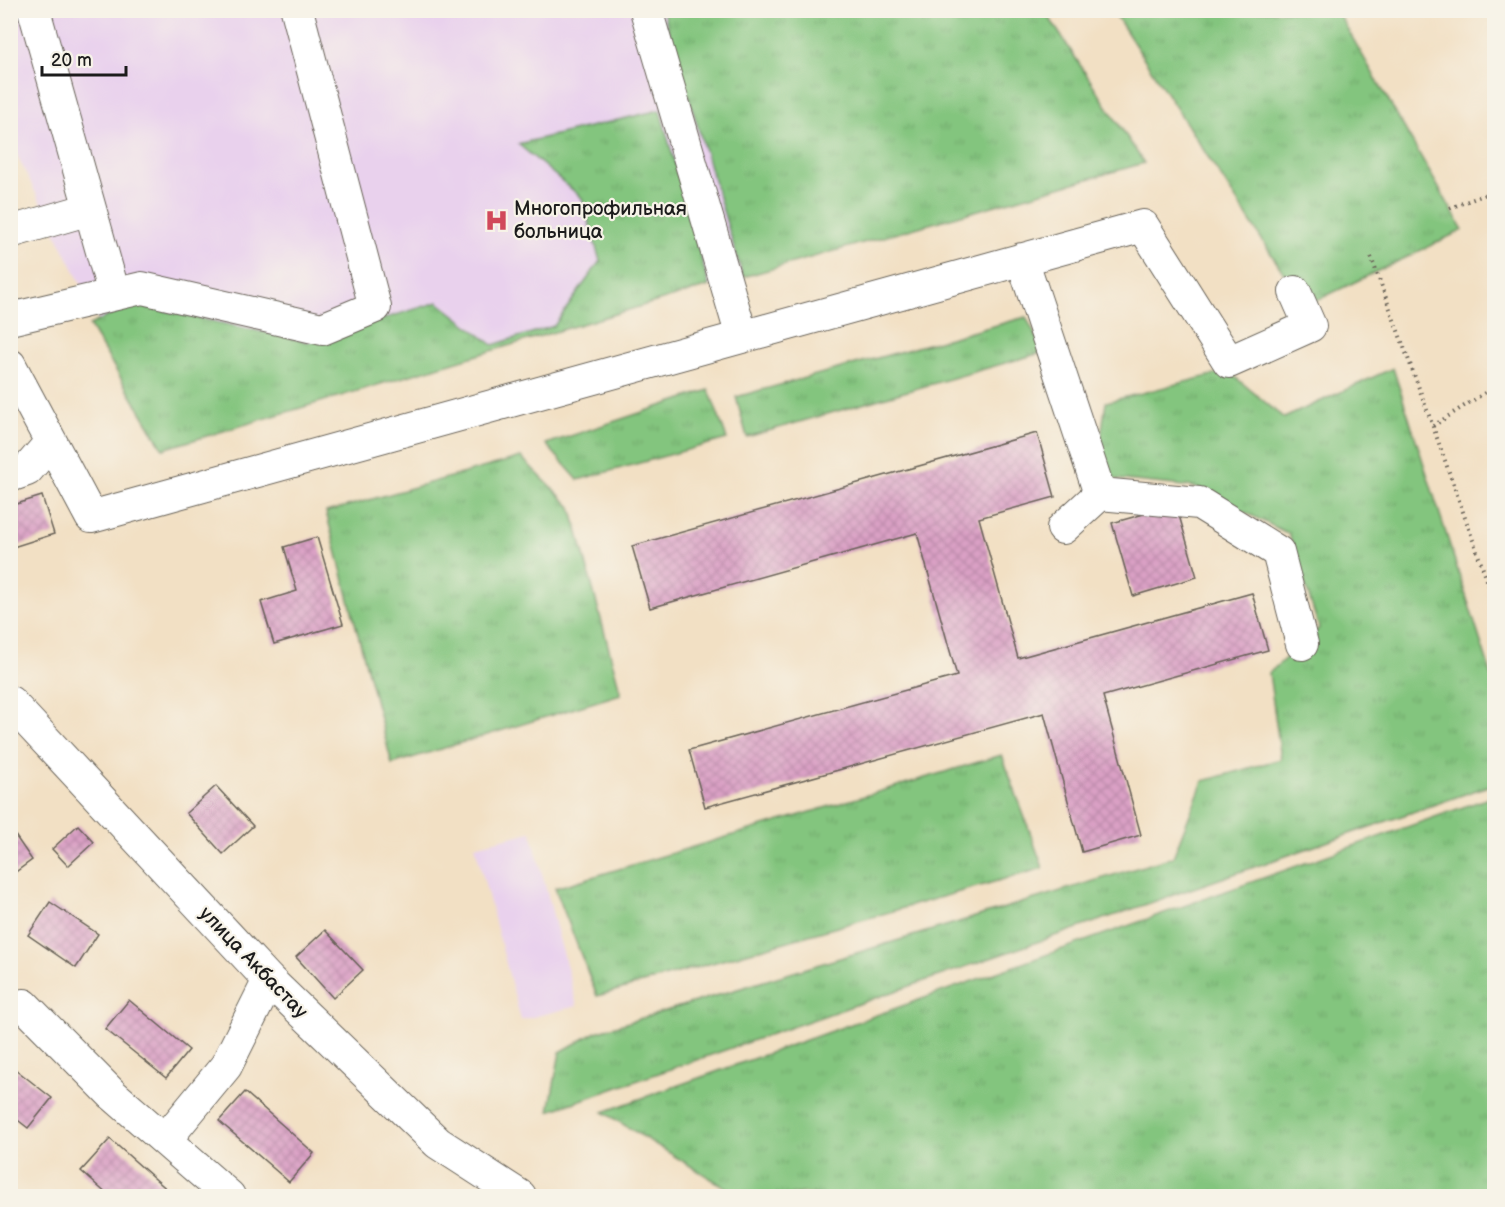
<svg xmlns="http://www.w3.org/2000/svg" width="1505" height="1207" viewBox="0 0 1505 1207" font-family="'Balsamiq Sans',sans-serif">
<defs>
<pattern id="grass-tufts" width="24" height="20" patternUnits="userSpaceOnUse" patternTransform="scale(1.5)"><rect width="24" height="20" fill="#83c57e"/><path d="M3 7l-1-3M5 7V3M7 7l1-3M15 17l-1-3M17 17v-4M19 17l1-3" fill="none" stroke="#71a96c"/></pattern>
<pattern id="building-cross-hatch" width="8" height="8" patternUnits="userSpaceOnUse" patternTransform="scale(1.5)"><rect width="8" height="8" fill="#daa0c5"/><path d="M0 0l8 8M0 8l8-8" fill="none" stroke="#ba89a9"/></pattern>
</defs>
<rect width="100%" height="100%" fill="#f7f3e8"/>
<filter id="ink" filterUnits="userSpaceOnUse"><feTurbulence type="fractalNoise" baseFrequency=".0167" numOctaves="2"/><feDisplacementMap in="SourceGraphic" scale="12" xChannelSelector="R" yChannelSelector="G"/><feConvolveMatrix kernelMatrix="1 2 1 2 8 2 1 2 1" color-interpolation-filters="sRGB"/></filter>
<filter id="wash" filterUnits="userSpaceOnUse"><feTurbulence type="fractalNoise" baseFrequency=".008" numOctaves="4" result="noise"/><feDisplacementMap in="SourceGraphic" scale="24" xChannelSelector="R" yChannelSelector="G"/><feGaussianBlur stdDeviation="1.35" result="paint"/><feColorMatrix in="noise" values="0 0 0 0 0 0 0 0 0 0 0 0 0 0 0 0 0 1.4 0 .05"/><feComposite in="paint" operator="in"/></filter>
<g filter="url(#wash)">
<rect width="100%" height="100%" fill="#f2e0c4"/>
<path fill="#e9d1ed" d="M1045,10L1144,163L709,286L163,449L11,143V11Z
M531,832L577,1006L521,1020L475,846Z"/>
<path fill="url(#grass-tufts)" stroke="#50704d" stroke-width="1.5" d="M663,11H1045L1144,163L743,277Z
M1113,11H1337L1463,230L1303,307L1285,275Z
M660,110L709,286L163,449L89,325L134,304L308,342L438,302L493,345L554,326L600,261L582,198L518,144Z
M1026,317L1044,352L747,437L736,397Z
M1393,368L1494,683V784L549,1111L560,1052L596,1032L1173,857L1203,781L1281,759L1269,673L1319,628L1289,534L1194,487L1095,477L1106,402L1228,371L1284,418Z
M709,390L727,439L578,480L546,444Z
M521,457L571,507L621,694L392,764L326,512Z
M1002,755L1043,868L597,996L555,888Z
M1494,796V1196H822L804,1193L786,1196H739L603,1112Z"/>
<g id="blocks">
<path fill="url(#building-cross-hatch)" d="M1037,433L1055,497L979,518L1018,658L1252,593L1268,650L1103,696L1141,835L1082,852L1044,713L705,807L689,750L957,676L917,533L650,608L632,546Z
M42,496L54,534L10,548V506Z
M1176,505L1197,577L1133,596L1112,523Z
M317,537L343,624L274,644L261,602L297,591L284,547Z
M216,786L253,826L223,854L186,813Z
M78,825L94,842L68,866L52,849Z
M12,831L32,860L10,876V833Z
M50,902L98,934L76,968L28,935Z
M325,930L363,970L333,998L296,957Z
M129,1000L189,1050L166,1078L105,1029Z
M10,1065L52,1098L28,1128L10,1114Z
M245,1092L314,1153L289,1182L219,1121Z
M110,1139L171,1193L167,1196H109L81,1171Z"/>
</g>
</g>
<g filter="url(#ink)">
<use href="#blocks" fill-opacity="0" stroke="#676157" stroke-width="1.5"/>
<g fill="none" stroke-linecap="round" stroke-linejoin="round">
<defs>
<path id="minor" d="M34,10L114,294
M646,10L742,337
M10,232L90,209
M1022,259L1100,494L1199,503L1278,552L1302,644
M10,319L142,288L322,329L375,307L297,10
M10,365L91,517L1143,226L1229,362L1310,326L1295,292
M10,476L27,470L51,442
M1063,528L1100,494
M10,702L269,980L438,1143L520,1196
M24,1005L112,1094L229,1196
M165,1140L226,1066L269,980"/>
</defs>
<use href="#minor" stroke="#676157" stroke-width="34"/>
<path stroke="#676157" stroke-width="4" stroke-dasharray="1.5 4.5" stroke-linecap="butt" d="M1450,208L1494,191
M1371,257L1431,421L1494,600
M1433,426L1494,387"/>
<use href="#minor" stroke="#fff" stroke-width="32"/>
</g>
</g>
<defs>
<symbol id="hospital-bare" viewBox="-9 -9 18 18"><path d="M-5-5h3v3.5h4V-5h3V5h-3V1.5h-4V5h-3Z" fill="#d1495b" stroke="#f7f3e8" stroke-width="2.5" paint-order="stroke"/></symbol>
</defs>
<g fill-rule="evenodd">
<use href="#hospital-bare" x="480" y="204" width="33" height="33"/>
</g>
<g text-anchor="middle" stroke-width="4.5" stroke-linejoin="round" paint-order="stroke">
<g font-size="20" fill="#1c1c1c" stroke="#f7f3e8" text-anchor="start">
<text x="514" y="215">Многопрофильная<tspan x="514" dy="23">больница</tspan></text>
</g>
<g font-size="20" fill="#1c1c1c" stroke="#f7f3e8">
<text transform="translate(254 962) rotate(46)" y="7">улица Акбастау</text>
</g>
</g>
<rect width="1505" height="1207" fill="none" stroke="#f7f3e8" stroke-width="36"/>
<path d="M42 66v9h84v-9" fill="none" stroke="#1c1c1c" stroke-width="3"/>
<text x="51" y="66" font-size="18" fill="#1c1c1c" stroke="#f7f3e8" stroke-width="4.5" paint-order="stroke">20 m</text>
</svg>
